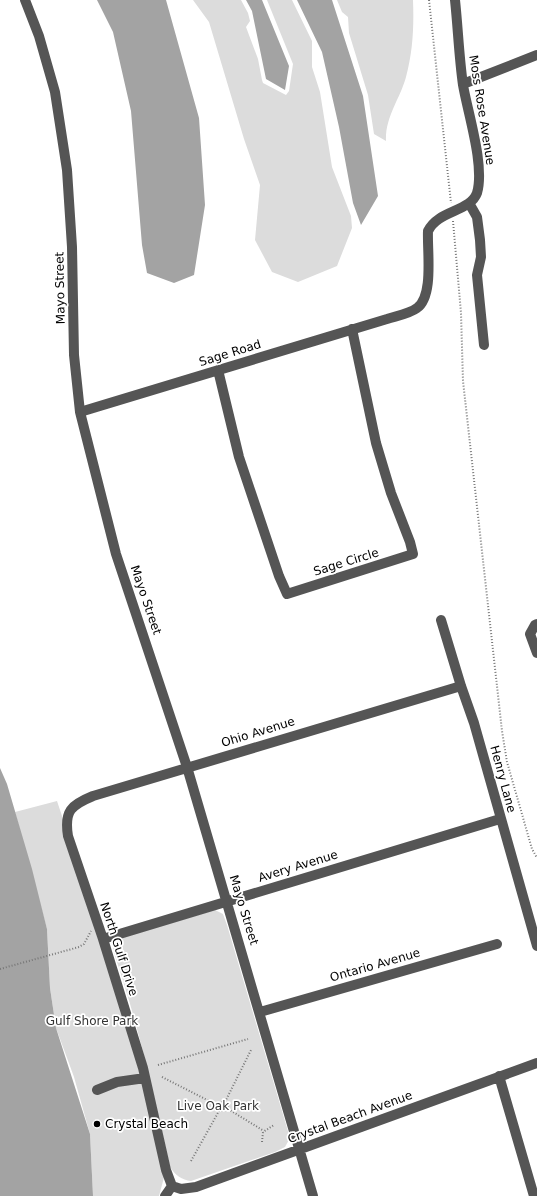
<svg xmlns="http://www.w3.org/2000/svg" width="537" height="1196" viewBox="0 0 537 1196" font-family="'DejaVu Sans',sans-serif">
<rect width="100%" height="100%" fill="#fff"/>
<path fill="#dcdcdc" d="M193,0H241L248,13L250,21L246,27L258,59L262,80L263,83L286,95L289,91L293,64L267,0H292L312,41V67L320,92L332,167L351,216L352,228L337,266L298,282L272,272L255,240L260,185L244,139L209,22Z
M337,0H413C414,26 413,51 406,77C400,99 385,117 386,141L374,134L368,95L349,33L348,17L342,12Z
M57,801L103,939L166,1170L159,1196H93L90,1134L74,1077L56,1028L50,988L47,929L15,812Z
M215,910L223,914L227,925L290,1138L285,1147L275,1152L191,1181C182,1180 175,1175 170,1167C154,1095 138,1023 114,953L113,945L117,939Z"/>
<path fill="#a3a3a3" d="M97,0H166L199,118L205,205L194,275L174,283L147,273L142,245L131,111L113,32Z
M246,0H262L289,66L285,90L266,79L252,11Z
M297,0H332L363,96L378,196L361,225L353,203L339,127L322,52Z
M0,768L7,784L32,869L47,929L50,988L56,1028L90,1134L93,1196H0Z"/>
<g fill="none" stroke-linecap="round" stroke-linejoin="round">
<path stroke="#777" stroke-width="2" stroke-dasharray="1 2" stroke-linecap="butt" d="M429,0L451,203
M453,221L461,313L463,381L502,731L507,762L532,849L537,858
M0,969L79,947L84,944L91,931
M158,1065L248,1039
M162,1077L217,1105
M225,1102L251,1050
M228,1109L264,1131
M262,1142L263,1132L274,1125
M191,1161L219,1111L217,1105L221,1102H225L228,1105V1109L224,1111H219"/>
<path stroke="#555" stroke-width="10" d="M25,0L39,36L55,92L67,170L72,247L74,355L80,412L116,554L187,767L313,1196
M463,84L537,55
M469,203L477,217L480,240L481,257L477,275L484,345
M218,370L239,457L279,576L287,594L413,554L410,542L391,493L376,443L352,329
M80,412L387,319C396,316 409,314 417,308C434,296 427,251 428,231C438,210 470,212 477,193C485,166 468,114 463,85C459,57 458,28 455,0
M441,620L461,686L474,723L537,946
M537,624L535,625L530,634L537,653
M103,939L500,819
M260,1012L497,944
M499,1076L534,1196
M97,1090L117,1082L145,1078
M172,1186L166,1170L143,1068L103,939L68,836C64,811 71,805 93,796L461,686
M172,1186L181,1189L196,1187L537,1063
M165,1196L172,1186"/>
</g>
<circle fill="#000" stroke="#fff" stroke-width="1.5" cx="97" cy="1124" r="4"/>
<g text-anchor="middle" stroke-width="3.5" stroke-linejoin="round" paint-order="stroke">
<g font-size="12" fill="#000" stroke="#fff">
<text transform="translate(482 110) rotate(81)" y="4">Moss Rose Avenue</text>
<text transform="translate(60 288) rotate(-91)" y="4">Mayo Street</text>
<text transform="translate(230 353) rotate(-17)" y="4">Sage Road</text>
<text transform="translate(346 562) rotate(-17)" y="4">Sage Circle</text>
<text transform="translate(146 600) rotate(71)" y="4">Mayo Street</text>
<text transform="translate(258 732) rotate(-17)" y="4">Ohio Avenue</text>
<text transform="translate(503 779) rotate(75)" y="4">Henry Lane</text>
<text transform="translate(298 866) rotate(-17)" y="4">Avery Avenue</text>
<text transform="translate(244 910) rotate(73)" y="4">Mayo Street</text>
<text transform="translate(119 949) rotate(72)" y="4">North Gulf Drive</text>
<text transform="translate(375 965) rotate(-16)" y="4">Ontario Avenue</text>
<text transform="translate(350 1117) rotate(-20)" y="4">Crystal Beach Avenue</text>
</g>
<g font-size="12" fill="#333" stroke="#fff">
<text x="92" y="1025">Gulf Shore Park</text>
<text x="218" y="1110">Live Oak Park</text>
</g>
<g font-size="12" fill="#000" stroke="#fff" text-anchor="start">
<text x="105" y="1128">Crystal Beach</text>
</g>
</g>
</svg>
